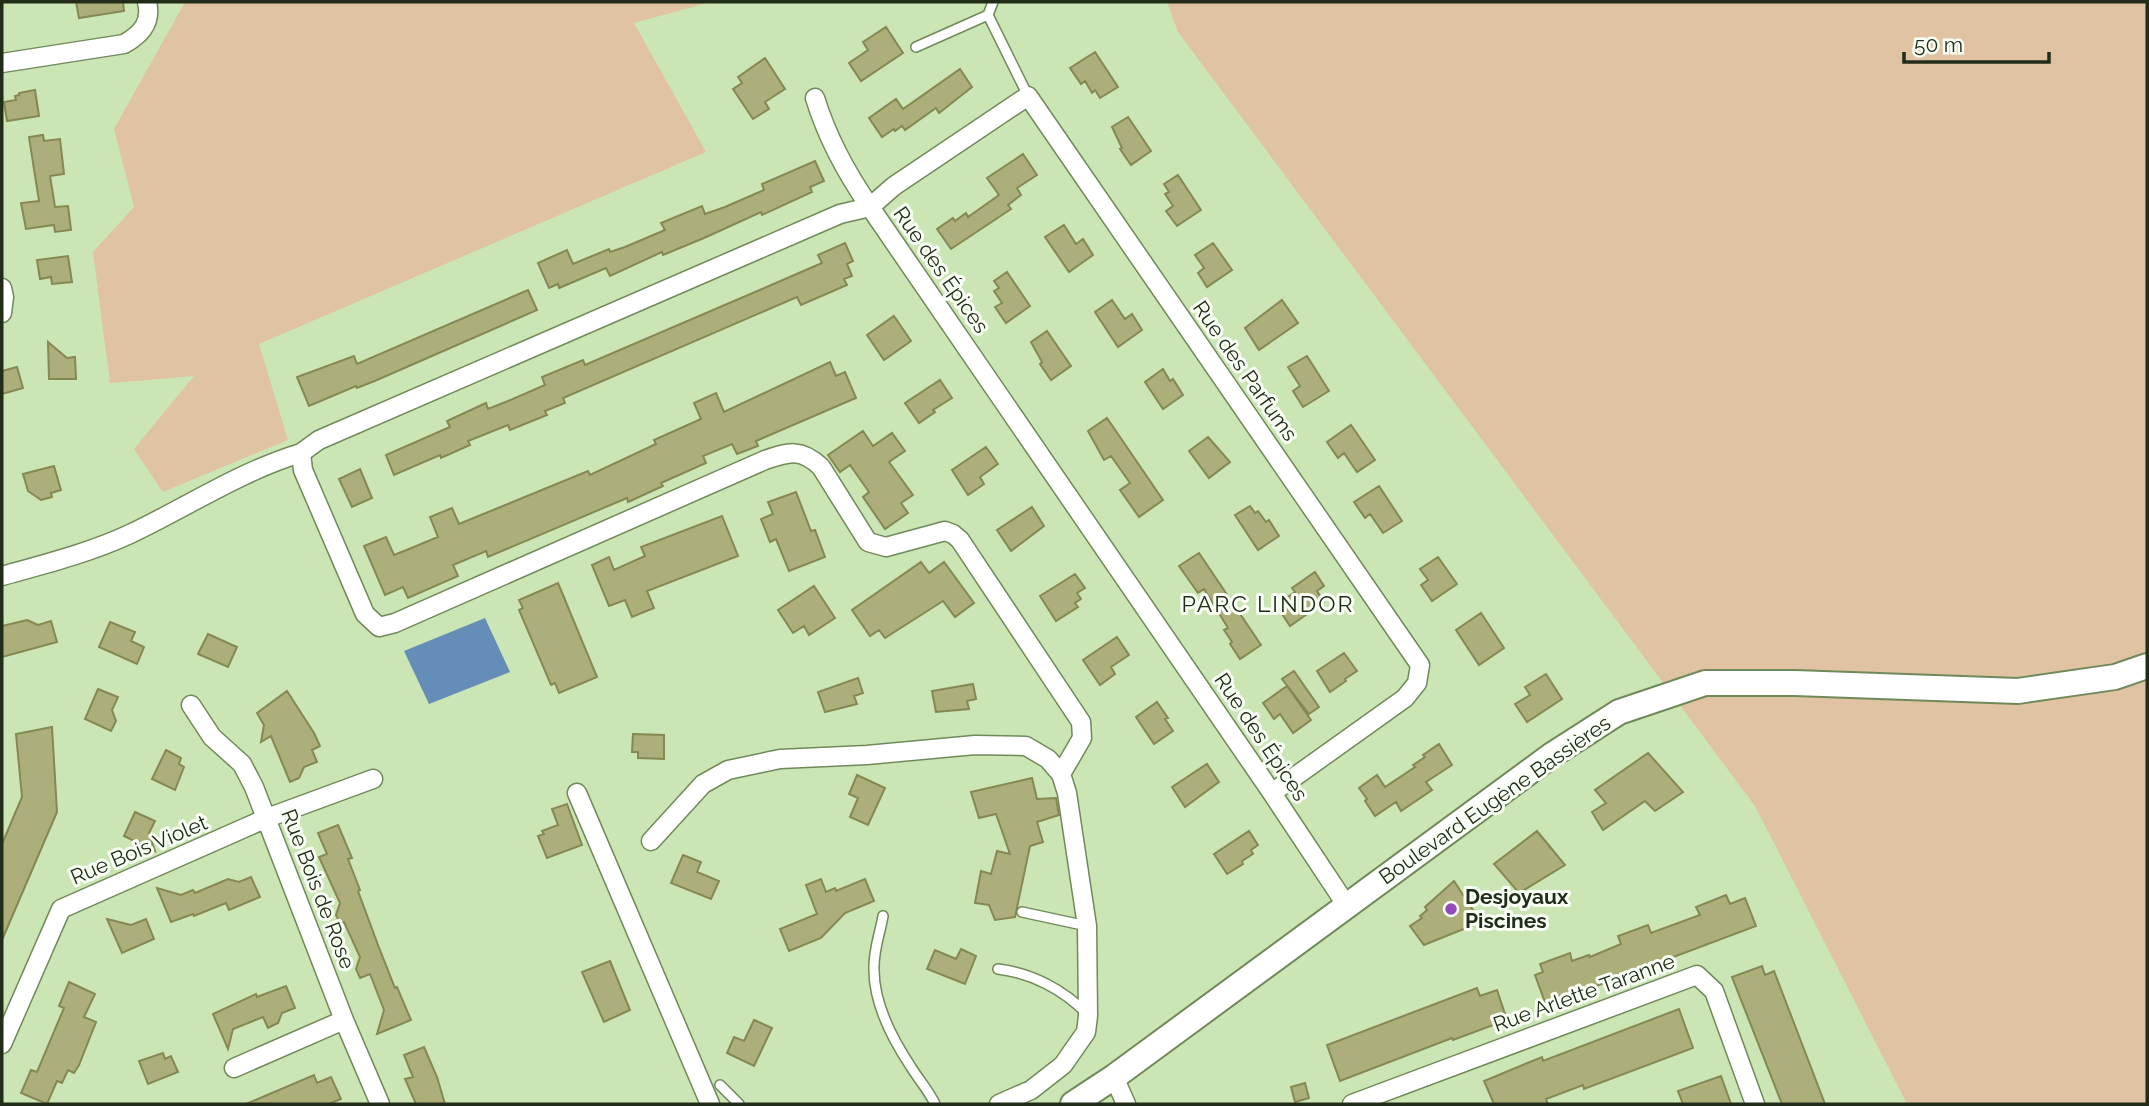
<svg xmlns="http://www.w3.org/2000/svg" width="2149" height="1106" viewBox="0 0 2149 1106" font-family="Raleway,sans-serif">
<rect width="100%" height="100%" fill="#cbe6b4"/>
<path fill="#dfc3a2" d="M185,2H711L634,23L706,152L259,344L288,440L163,492L134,449L194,376L110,383L93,252L134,207L114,129Z
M1167,2H2147V1104H1907L1755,806L1178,32Z"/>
<path fill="#648db8" d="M485,618L510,672L429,704L404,651Z"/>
<path fill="#acaf79" stroke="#858853" stroke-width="2" d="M76,2H123L124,11L79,18Z
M886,27L903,53L861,81L849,63L868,50L863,42Z
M1095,52L1118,87L1100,98L1095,90L1092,93L1085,81L1081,84L1070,68Z
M765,58L785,89L765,102L769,109L753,119L733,89L742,83L738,77Z
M960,69L972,87L939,113L936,108L905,130L902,126L895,131L894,129L882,137L869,118L896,99L903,109Z
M35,90L39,116L7,121L4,102L16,100L15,96L19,95V93Z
M1128,117L1151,151L1131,165L1120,149L1122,148L1112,127Z
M43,135L44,141L60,139L64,174L50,176L55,207L68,206L71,230L55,232L54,225L26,229L21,203L39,201L29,137Z
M1023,154L1037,175L1017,188L1021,195L1008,205L1011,209L951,249L937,229L953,218L955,221L966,213L968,217L999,195L987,178Z
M815,161L824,181L810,187L812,192L762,215L761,212L704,238L663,255L662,252L610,276L606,268L559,288L558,284L549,288L538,263L567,250L573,264L609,249L610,252L625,247L665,230L661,223L702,206L705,214L725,207L764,190L762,184Z
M1178,175L1201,210L1177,226L1166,211L1173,206L1165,194L1169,192L1164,184Z
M1064,225L1076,244L1083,239L1093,255L1069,272L1045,237Z
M845,243L853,261L847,264L852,276L844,279L847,285L801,305L797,297L563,398L565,403L545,411L547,415L510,430L508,425L468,441L470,445L441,458L440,455L394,475L386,455L450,427L447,421L486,403L488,409L508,401L545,385L542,377L583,360L585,365L769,286L822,263L818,255Z
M1213,243L1232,270L1207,287L1198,273L1204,268L1195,255Z
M68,256L72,282L52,284L51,277L40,279L37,260Z
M1007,272L1030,306L1006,323L995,307L1002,303L994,291L999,288L994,281Z
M528,290L537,310L377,380L357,388L356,386L309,406L297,377L354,356L357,364Z
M1112,300L1125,319L1132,314L1142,330L1118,347L1095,312Z
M1282,300L1298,323L1259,350L1245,328Z
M894,316L911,341L884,360L867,335Z
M1047,331L1071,366L1051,380L1040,364L1042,362L1031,342Z
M48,342L67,358L75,357L76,379H49Z
M1307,356L1329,391L1303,407L1293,391L1300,386L1288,367Z
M830,362L836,376L845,372L856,398L756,441L758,446L737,454L732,444L703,456L706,463L661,483L663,486L628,502L627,498L488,557L486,551L453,565L458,576L408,598L403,587L385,595L364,546L386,537L394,555L409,549L438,537L430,517L452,508L459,524L588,471L590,475L656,444L654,440L701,419L694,403L716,393L724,412Z
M17,367L23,388L2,394V371Z
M1163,369L1170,381L1173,379L1183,395L1163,409L1145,382Z
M940,380L952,398L933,410L935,412L919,423L905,403Z
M1107,418L1163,500L1139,517L1120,490L1130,483L1111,456L1104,460L1088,431Z
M1351,425L1375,460L1357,472L1344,453L1338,458L1327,442Z
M863,431L873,446L892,433L905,451L889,462L913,495L901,503L908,513L885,529L863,497L869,492L850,465L840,472L828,455Z
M1208,437L1230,462L1209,478L1189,451Z
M986,447L998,464L980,477L984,484L968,495L952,470Z
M54,466L61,490L51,493L52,497L41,500L28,491L23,474Z
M360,469L372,498L352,507L339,479Z
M1379,486L1402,521L1383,533L1370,514L1365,518L1354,502Z
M796,492L811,531L815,530L825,557L789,571L776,539L770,542L761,519L773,514L768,502Z
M1250,506L1255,513L1258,511L1266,522L1269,520L1279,536L1258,550L1235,515Z
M1032,507L1044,526L1011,551L997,530Z
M722,516L738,556L647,591L654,608L632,617L625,600L609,606L592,565L609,557L614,570L645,556L641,547Z
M1199,553L1261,645L1240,659L1230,644L1232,642L1224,630L1228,628L1204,589L1198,593L1179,566Z
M1438,557L1457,584L1432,601L1421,585L1428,580L1420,569Z
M921,562L929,573L944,562L974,603L955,617L943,601L885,638L879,630L870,636L852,610Z
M1315,572L1324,586L1317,591L1324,602L1290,626L1276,605L1295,592L1292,588Z
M1075,574L1085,588L1077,593L1081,599L1075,603L1078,607L1056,621L1040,596Z
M558,583L597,677L559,693L555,683L551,685L519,610L523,608L519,600Z
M814,586L835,618L809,635L804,626L793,633L778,610Z
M1481,613L1504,648L1479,665L1456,630Z
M27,620L38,625L51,621L57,642L2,657V626Z
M110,622L135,632L131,641L144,647L137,664L99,647Z
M208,634L237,647L228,667L198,654Z
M1117,637L1129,655L1111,667L1115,674L1100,685L1083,660Z
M1344,653L1357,671L1345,679L1346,681L1330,692L1317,671Z
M1294,671L1319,707L1309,714L1282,679Z
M1546,674L1562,699L1527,722L1515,704L1530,695L1525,687Z
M858,678L863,693L854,696L857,704L825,712L818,692Z
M973,684L976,699L967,701L969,709L936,712L932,691Z
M1287,686L1311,720L1293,733L1280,714L1274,719L1263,703Z
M98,689L118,697L112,710L116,721L111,731L85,719Z
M287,691L314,733L320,746L312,750L317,762L304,767L299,778L290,782L271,736L261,742L264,725L257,713Z
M1157,702L1168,718L1165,719L1173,731L1154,744L1136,717Z
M52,727L57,812L2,940V844L22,797L16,734Z
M633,734L664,735V759L638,758V752H632Z
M1439,744L1452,765L1426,782L1432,790L1401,811L1396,802L1375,816L1365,801L1367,799L1359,788L1377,775L1385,787L1415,767L1413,765L1425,757L1423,755Z
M166,750L181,758L179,764L184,767L175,790L152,779Z
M1648,753L1683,792L1655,811L1645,801L1603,830L1592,812L1606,803L1595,790Z
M1207,764L1219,782L1185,807L1172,787Z
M857,775L885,788L868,825L850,817L858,798L849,794Z
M1032,778L1037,799L1056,798L1059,815L1037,822L1043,842L1030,846L1015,917L995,920L989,905L975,903L981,871L991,874L997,851L1010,854L996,814L979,818L971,792Z
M567,804L582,845L547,858L538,836L544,834L542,831L558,825L552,809Z
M135,812L155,821L149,833L155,851L124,836Z
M338,825L352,858L348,859L360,890L358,891L378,945L395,988L397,987L411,1020L377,1034L384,1010L370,974L360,978L356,969L360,957L344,922L340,924L336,915L340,903L319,857L327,854L318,833Z
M1249,831L1258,845L1251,850L1253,854L1242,861L1243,864L1227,874L1214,854Z
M1537,831L1565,865L1519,893L1494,864Z
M683,855L701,862L697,872L719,881L711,899L671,883Z
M251,877L260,897L229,910L226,903L194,916L193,914L171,922L157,888L181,895L193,890L195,893L228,879L239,882Z
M821,879L826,892L835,888L836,891L865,879L874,901L845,913L821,938L789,951L780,929L817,914L806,885Z
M1454,881L1481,922L1424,945L1410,926L1422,918L1420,916L1427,910L1425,907Z
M1726,895L1730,904L1745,898L1756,926L1546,1005L1535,975L1543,972L1540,964L1570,953L1572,961L1589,955L1590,957L1621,944L1618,936L1648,925L1651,933L1700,915L1696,907Z
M107,919L131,925L146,919L154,939L122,953Z
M961,949L976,956L965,984L927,969L935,950L956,959Z
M610,961L630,1010L604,1022L582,972Z
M1762,966L1765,975L1774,971L1825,1104H1782L1732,977Z
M69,982L95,994L84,1017L96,1022L79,1065L74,1073L68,1070L62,1083L57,1081L47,1104L21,1093L31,1070L37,1072L64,1008L59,1006Z
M286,986L295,1008L282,1013L278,1023L268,1028L263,1017L233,1029L228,1049L213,1014L256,994L257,997Z
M1477,988L1480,996L1497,990L1507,1020L1453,1040L1452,1038L1340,1081L1327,1045Z
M1679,1009L1693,1048L1584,1089L1583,1085L1546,1099L1548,1104H1494L1484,1081L1542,1057L1543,1061Z
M754,1020L772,1028L754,1066L727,1053L734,1037L744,1041Z
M424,1047L437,1077L445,1104H416L405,1079L413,1077L404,1055Z
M163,1053L165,1059L171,1056L178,1072L148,1084L139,1061Z
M314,1075L317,1083L331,1077L341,1099L329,1104H246Z
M1721,1076L1731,1104H1683L1678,1091Z
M1305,1083L1309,1098L1295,1102L1291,1087Z"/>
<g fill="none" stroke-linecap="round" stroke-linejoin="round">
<defs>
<path id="lane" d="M993,2L988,15L1028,96
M916,47L988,15
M1022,912L1087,926
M883,916C880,934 873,951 874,970C874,1003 893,1040 911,1067C919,1080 929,1091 935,1104
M998,969C1032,973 1064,990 1087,1014
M720,1085L739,1104"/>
<path id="street" d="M2,63L124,44C142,34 152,22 147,2
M815,98C827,137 847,174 870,207L894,186L1028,96L1420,665L1417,683L1405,698L1272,793
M2,288L4,297L2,313
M2,576C45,564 89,553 130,534C187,507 241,471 301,453
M191,705L212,737L242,764L254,787L344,1020L380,1104
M1061,774L1082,738L1081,722L960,540L953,534L945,531L886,547L868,542L821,467C801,448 789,452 765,460L395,623L379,627L365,614L303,470L301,453L319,440L840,214L870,207L1272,793L1347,906
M577,793L710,1104
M651,841L703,784L728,770L780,759L867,755L975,745L1026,746L1048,759L1061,774L1067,793L1087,926L1088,1016L1086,1032L1063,1065L1031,1090L999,1104
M2,1044L61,909L267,818L373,779
M234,1068L344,1020
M1114,1077L1126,1104
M1352,1104L1697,975L1714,991L1755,1104"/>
<path id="secondary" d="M1073,1104L1114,1077L1552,755L1619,712L1705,683H1795L2018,691L2115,677L2147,666"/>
</defs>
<use href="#lane" stroke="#70895a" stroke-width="12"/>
<use href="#street" stroke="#70895a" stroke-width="21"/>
<use href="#secondary" stroke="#70895a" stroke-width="28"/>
<use href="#lane" stroke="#fff" stroke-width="9"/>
<use href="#street" stroke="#fff" stroke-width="18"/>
<use href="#secondary" stroke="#fff" stroke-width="24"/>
</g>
<circle fill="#924abd" stroke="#f9fff5" stroke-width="2.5" cx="1451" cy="909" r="7"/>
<g text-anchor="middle" stroke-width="6" stroke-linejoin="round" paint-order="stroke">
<g font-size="21" fill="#222d19" stroke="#f9fff5">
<text transform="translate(941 270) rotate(55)" y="7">Rue des Épices</text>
<text transform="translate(1245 371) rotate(55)" y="7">Rue des Parfums</text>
<text transform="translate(1261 737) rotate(56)" y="7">Rue des Épices</text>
<text transform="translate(1495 800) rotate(-35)" y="7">Boulevard Eugène Bassières</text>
<text transform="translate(139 850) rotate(-23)" y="7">Rue Bois Violet</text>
<text transform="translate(318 889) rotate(69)" y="7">Rue Bois de Rose</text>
<text transform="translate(1584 993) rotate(-20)" y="7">Rue Arlette Taranne</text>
</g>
<g font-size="21" font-weight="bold" fill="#222d19" stroke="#f9fff5" text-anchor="start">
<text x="1465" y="904">Desjoyaux<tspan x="1465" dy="24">Piscines</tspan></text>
</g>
<g font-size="23" letter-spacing="2" fill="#222d19" stroke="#f9fff5">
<text x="1268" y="612">PARC LINDOR</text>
</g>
</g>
<rect width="2149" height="1106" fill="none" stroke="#222d19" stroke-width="7"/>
<path d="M1904 52v10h145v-10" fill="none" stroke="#222d19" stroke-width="3.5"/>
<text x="1914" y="52" font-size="21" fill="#222d19" stroke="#f9fff5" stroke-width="5" paint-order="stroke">50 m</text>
</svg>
